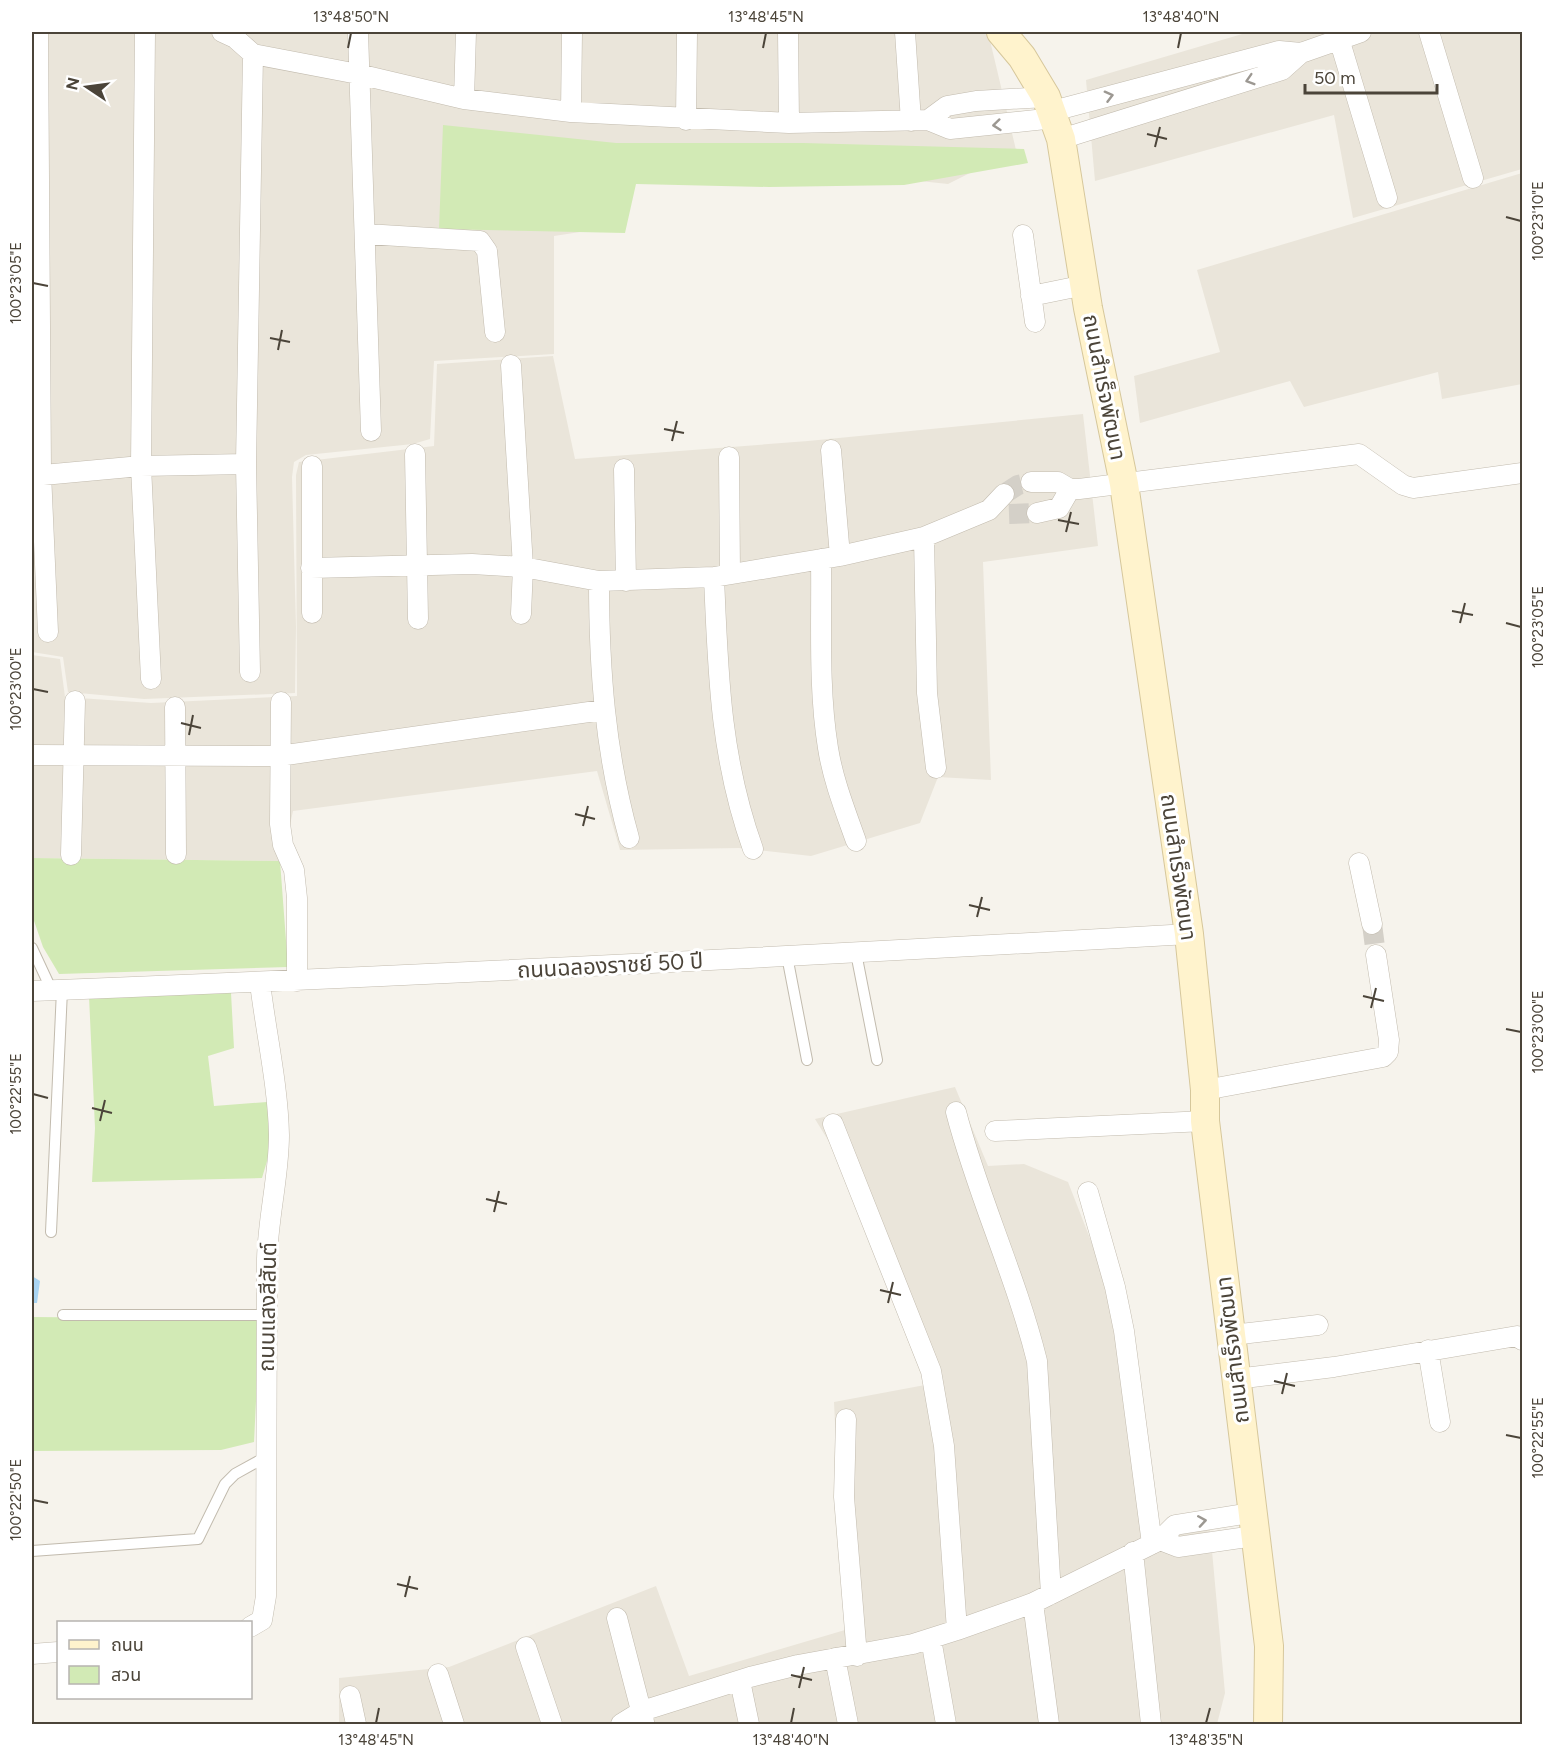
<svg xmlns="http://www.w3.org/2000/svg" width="1554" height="1756" viewBox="0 0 1554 1756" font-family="Figtree,'Noto Sans Thai',sans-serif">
<rect width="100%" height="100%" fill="#f6f3ec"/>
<path fill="#eae5da" d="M32,32H988L1016,150L948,184L873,176L630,169L619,226L554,236V354L434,361L430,439L413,444L306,455L294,462L292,477L296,627L295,693L144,699L68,692L63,657L32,652Z
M1249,32H1522V169L1353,218L1334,115L1095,181L1086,80Z
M1522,173V384L1442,399L1438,372L1304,407L1290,381L1140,423L1134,376L1220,352L1197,270Z
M553,356L575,459L808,441L1083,414L1098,546L983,562L991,780L938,777L920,823L811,856L739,848L620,850L597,771L293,811L282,861L32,858V655L60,659L65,697L151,703L297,696L296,475L299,462L434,446L437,364Z
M955,1087L988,1166L1024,1164L1068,1182L1116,1305L1142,1531L1209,1518L1225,1693L1217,1724H339V1678L449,1667L656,1586L689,1676L845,1630L834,1402L925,1385L834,1150L815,1119Z"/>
<path fill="#d2eab5" d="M443,125L616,143H803L1024,149L1028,163L904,185L769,187L636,184L625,233L439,229Z
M32,858L280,861L288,967L59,974L43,947L32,915Z
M231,993L234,1048L208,1056L214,1106L267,1102L272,1144L262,1178L92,1182L95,1128L89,996Z
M32,1317L260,1319L254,1442L221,1450L32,1451Z"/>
<path fill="#a9d4f2" d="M32,1276L40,1281L37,1303H32Z"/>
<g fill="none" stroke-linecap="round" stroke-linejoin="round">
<path stroke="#d4d0c8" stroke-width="20" stroke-dasharray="20 10" stroke-linecap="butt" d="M1004,494L1018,485L1031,482
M1009,514L1037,513
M1372,924L1376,955"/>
<defs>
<path id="lane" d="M32,948L52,991
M856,953L877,1060
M787,956L807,1060
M51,1232L62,990
M63,1315H266
M32,1551L198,1539L225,1484L235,1474L264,1458"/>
<path id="street" d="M38,32L41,473L48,632
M145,32L141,466L151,679
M222,32L235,38L253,54L358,74L464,99L571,112L789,123L928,120L950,129L1055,118
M358,32L371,431
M788,32L789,123
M905,32L911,121
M1337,32L1387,198
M1429,32L1473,178
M464,99L466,32
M1053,111L1279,51L1301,53
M571,112L572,32
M686,120L687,32
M928,120L947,106L976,101L1046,97
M1061,139L1282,70L1301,53L1361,32
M366,234L480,241L487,251L495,332
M1023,235L1035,322
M1031,296L1085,285
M511,365L523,567L521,614
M831,450L840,556
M415,454L418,619
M729,457L730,574
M624,469L626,581
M32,476L141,466L246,464
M1031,482H1058L1070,489H1079L1359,454L1403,485L1413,488L1522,473
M1037,513L1059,508L1070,489
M924,537L927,693L936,768
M821,559C822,622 818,686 828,748C833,780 845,810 856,841
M311,568L472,564L523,567L599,581L714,577L840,556L924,537L989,510L1004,494
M714,577C718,673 720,757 753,849
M599,581C599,669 605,752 629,838
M312,613V466
M250,672L246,464L253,54
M281,702L280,824L283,845L294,870L297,898V981
M175,707L176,854
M32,755L279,756L603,710
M71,855L75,701
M1359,863L1372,924
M32,991C418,976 803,956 1189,934
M1205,1090L1383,1057L1388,1052L1389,1040L1376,955
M956,1112C978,1197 1016,1276 1037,1361L1051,1594
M833,1124L931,1371L944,1446L957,1630
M995,1131L1205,1121
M1088,1192L1115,1287L1124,1331L1152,1544
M1232,1335L1318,1325
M1428,1350L1440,1422
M1236,1379L1334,1367L1517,1336L1522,1340
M846,1419L844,1497L857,1656
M1160,1540L1178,1547L1254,1536
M1133,1552L1151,1724
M1033,1603L1049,1724
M617,1618L644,1722
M250,1627L262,1620L266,1596L267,1259C268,1217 279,1176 279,1135C278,1085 266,1033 260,983
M931,1639L946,1724
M526,1647L552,1724
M32,1654L58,1652
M835,1658L848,1724
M438,1674L454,1724
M740,1681L749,1724
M350,1696L356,1724
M621,1724L642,1711L750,1677L798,1665L913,1644L957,1630L1033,1603L1160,1540L1175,1525L1250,1513"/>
<path id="secondary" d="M1001,32L1022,57L1046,97L1061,139L1088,308L1124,484L1189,934L1205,1090V1121L1269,1646L1268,1724"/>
</defs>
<use href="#lane" stroke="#c2bbae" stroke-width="12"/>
<use href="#street" stroke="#c2bbae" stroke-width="21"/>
<use href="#secondary" stroke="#d6c79b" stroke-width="30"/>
<use href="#lane" stroke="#fff" stroke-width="10"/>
<use href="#street" stroke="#fff" stroke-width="20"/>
<use href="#secondary" stroke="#fff3cd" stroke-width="28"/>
</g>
<defs><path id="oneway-chevron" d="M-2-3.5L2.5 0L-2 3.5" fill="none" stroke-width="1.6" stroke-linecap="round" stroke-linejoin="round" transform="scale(1.5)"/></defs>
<g stroke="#9c9892">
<use href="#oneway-chevron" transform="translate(1250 80) rotate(163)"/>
<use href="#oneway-chevron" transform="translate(1109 96) rotate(-15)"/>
<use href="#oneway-chevron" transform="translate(997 125) rotate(174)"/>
<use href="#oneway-chevron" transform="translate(1202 1521) rotate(-9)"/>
</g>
<path fill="none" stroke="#4b4439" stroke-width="2" d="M348,48L351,33M763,48L766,33M1178,48L1181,33M1147,134L1167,139M1155,147L1160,127M1506,217L1521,221M33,283L48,286M270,338L290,342M278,350L282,330M664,429L684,433M672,441L677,421M1058,520L1079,524M1066,532L1071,512M1452,611L1473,615M1460,623L1465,603M1506,623L1521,627M33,689L48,692M181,723L201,728M189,735L193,715M575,814L595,819M583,826L588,806M969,905L990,910M977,917L982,897M1363,996L1384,1001M1371,1008L1376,988M1506,1029L1521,1032M33,1094L48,1098M92,1108L112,1113M100,1121L105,1100M486,1199L507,1204M494,1212L499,1191M880,1290L901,1295M888,1303L893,1282M1274,1381L1295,1386M1282,1394L1287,1373M1506,1435L1521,1438M33,1500L48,1503M397,1584L418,1589M405,1597L410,1576M791,1675L812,1680M799,1688L804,1667M376,1723L379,1708M791,1723L794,1708M1206,1723L1210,1708"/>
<g text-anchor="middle" stroke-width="6" stroke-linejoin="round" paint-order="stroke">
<g font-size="22" fill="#4b4439" stroke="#fff">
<text transform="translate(1105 387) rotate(79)" y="8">ถนนสำเร็จพัฒนา</text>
<text transform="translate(1179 867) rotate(82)" y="8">ถนนสำเร็จพัฒนา</text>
<text transform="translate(610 965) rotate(-3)" y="8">ถนนฉลองราชย์ 50 ปี</text>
<text transform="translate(267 1307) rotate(-89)" y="8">ถนนแสงสีสันต์</text>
<text transform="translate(1232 1350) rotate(-97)" y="8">ถนนสำเร็จพัฒนา</text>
</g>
</g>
<rect width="1554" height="1756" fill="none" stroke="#ffffff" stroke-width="66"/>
<rect x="57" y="1621" width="195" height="78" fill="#ffffff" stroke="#b7b4b0" stroke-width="1.5"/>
<rect x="69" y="1640" width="30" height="9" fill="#fff3cd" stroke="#b7b4b0" stroke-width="1.5"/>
<text x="111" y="1651" font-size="18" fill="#4b4439">ถนน</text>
<rect x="69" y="1666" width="30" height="18" fill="#d2eab5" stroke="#b7b4b0" stroke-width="1.5"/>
<text x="111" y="1681" font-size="18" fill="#4b4439">สวน</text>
<g transform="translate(87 87) rotate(283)" stroke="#ffffff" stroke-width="4.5" paint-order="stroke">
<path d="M0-4.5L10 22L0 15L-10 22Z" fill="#4b4439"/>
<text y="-9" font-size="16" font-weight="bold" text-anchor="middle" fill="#4b4439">N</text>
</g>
<path d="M1305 84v9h132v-9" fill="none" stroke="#4b4439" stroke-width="3"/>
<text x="1314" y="84" font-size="18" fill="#4b4439" stroke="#ffffff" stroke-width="4.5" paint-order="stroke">50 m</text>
<rect x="33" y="33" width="1488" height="1690" fill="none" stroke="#4b4439" stroke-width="2"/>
<g font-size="15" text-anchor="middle" fill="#4b4439">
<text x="351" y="22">13°48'50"N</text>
<text x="766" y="22">13°48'45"N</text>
<text x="1181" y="22">13°48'40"N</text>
<text transform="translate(1538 221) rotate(-90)" y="5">100°23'10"E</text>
<text transform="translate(16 283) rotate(-90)" y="5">100°23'05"E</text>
<text transform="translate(1538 627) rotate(-90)" y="5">100°23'05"E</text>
<text transform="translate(16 689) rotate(-90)" y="5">100°23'00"E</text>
<text transform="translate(1538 1032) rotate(-90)" y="5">100°23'00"E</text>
<text transform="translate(16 1094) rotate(-90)" y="5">100°22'55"E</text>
<text transform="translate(1538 1438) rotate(-90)" y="5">100°22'55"E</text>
<text transform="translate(16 1500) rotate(-90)" y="5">100°22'50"E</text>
<text x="376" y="1745">13°48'45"N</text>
<text x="791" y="1745">13°48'40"N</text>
<text x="1206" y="1745">13°48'35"N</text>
</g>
</svg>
